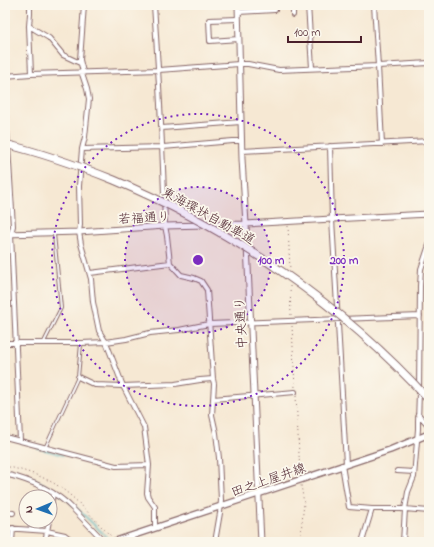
<svg xmlns="http://www.w3.org/2000/svg" width="434" height="547" viewBox="0 0 434 547" font-family="'Indie Flower','Klee One',sans-serif">
<rect width="100%" height="100%" fill="#fbf7ec"/>
<filter id="ink" filterUnits="userSpaceOnUse"><feTurbulence type="fractalNoise" baseFrequency=".025" numOctaves="2"/><feDisplacementMap in="SourceGraphic" scale="8" xChannelSelector="R" yChannelSelector="G"/><feConvolveMatrix kernelMatrix="1 2 1 2 8 2 1 2 1" color-interpolation-filters="sRGB"/></filter>
<filter id="wash" filterUnits="userSpaceOnUse"><feTurbulence type="fractalNoise" baseFrequency=".012" numOctaves="4" result="noise"/><feDisplacementMap in="SourceGraphic" scale="16" xChannelSelector="R" yChannelSelector="G"/><feGaussianBlur stdDeviation="0.9" result="paint"/><feColorMatrix in="noise" values="0 0 0 0 0 0 0 0 0 0 0 0 0 0 0 0 0 1.4 0 .05"/><feComposite in="paint" operator="in"/></filter>
<g filter="url(#wash)">
<rect width="100%" height="100%" fill="#f6e8d3"/>
<g fill="none" stroke-linecap="round" stroke-linejoin="round">
<path stroke="#45b4bf" stroke-width="1.5" d="M38,448L63,455
M5,469L31,477L65,497L111,541"/>
</g>
</g>
<g filter="url(#ink)">
<g fill="none" stroke-linecap="round" stroke-linejoin="round">
<defs>
<path id="service" d="M44,342L61,308L54,234
M46,446L78,377L81,344"/>
<path id="minor" d="M30,5V14L29,26L31,74
M84,5L80,60L83,72L82,74L87,89L89,99L85,137L82,149L79,186L80,225L79,232L81,244L91,279L93,302L99,331L106,342L123,386L144,427L149,465L147,493L148,497L155,507V528
M154,5C159,79 163,152 165,226L167,236L170,263L181,275L194,278L201,281L207,290L213,379L214,384L212,415L216,433L219,458L221,500L220,513L215,542
M293,5V15
M308,5L312,68
M374,5L378,66L382,144
M238,12L275,10
M238,19L209,20L210,41L239,39
M29,26L49,38L63,55L80,63
M5,76L31,74L159,70L239,64H248L279,70L378,66L429,63
M5,100L13,226L11,234L20,441
M162,128L241,122
M330,146L332,219L346,464
M82,149L163,147L233,141H241
M242,151L429,141
M90,273L170,263
M5,343H82L106,342L126,339L150,333L179,330L209,324L420,316
M78,377L95,385L123,386L175,384L200,380L213,379
M213,399L295,392
M418,414L429,426
M5,437L116,466L149,465
M342,465L349,507L372,509L362,542
M397,471L414,472
M5,474C30,480 55,490 73,509C84,520 94,531 105,542
M372,509H405L429,511
M5,512L13,513
M50,513L53,493
M5,528L47,531L65,535L74,542
M12,542L13,528
M45,542L49,521
M403,542L405,509L408,492L414,477L418,429V421L419,392L420,286L421,269L429,245"/>
<path id="tertiary" d="M238,5L242,159L246,224L261,542
M5,234L79,232L165,226L246,224L332,219L429,214"/>
<path id="secondary" d="M113,542L390,450L429,434"/>
</defs>
<use href="#service" stroke="#866566" stroke-width="4"/>
<use href="#minor" stroke="#866566" stroke-width="6"/>
<use href="#tertiary" stroke="#866566" stroke-width="7"/>
<use href="#secondary" stroke="#866566" stroke-width="8"/>
<path stroke="#866566" stroke-width="1" stroke-dasharray="1 3" stroke-linecap="butt" d="M288,226L290,270
M290,286L291,316
M292,326L295,388
M296,396L300,474
M5,466C26,471 48,477 65,491C82,504 96,522 112,537
M300,542L304,503L301,485"/>
<use href="#service" stroke="#fff" stroke-width="2"/>
<use href="#minor" stroke="#fff" stroke-width="4"/>
<use href="#tertiary" stroke="#fff" stroke-width="5"/>
<use href="#secondary" stroke="#fff" stroke-width="5.5"/>
<defs>
<path id="motorway-bridge" d="M5,144C42,153 79,166 114,180C233,230 342,304 429,400"/>
</defs>
<use href="#motorway-bridge" stroke="#866566" stroke-width="9" stroke-linecap="butt"/>
<use href="#motorway-bridge" stroke="#fff" stroke-width="7"/>
</g>
</g>
<circle cx="198" cy="260" r="73" fill="#7b2cbf" fill-opacity=".12"/>
<g fill="none" stroke="#7b2cbf" stroke-width="2" stroke-dasharray="2 4">
<circle cx="198" cy="260" r="73"/>
<circle cx="198" cy="260" r="146"/>
</g>
<g text-anchor="middle" stroke-width="3.5" stroke-linejoin="round" paint-order="stroke">
<g font-size="13" fill="#4a1f2b" stroke="#fbf7ec">
<text transform="translate(209 215) rotate(29)" y="5">東海環状自動車道</text>
<text transform="translate(144 217) rotate(-3)" y="5">若福通り</text>
<text transform="translate(240 323) rotate(-93)" y="5">中央通り</text>
<text transform="translate(268 479) rotate(-19)" y="5">田之上屋井線</text>
</g>
</g>
<circle cx="198" cy="260" r="6" fill="#7b2cbf" stroke="#fbf7ec" stroke-width="2"/>
<g font-size="12" text-anchor="middle" font-weight="bold" fill="#7b2cbf" stroke="#fbf7ec" stroke-width="3.5" stroke-linejoin="round" paint-order="stroke">
<text x="271" y="264">100 m</text>
<text x="344" y="264">200 m</text>
</g>
<rect width="434" height="547" fill="none" stroke="#fbf7ec" stroke-width="20"/>
<g transform="translate(38 509) rotate(268)"><circle r="19" fill="#fbf7ec" stroke="#b4a19f"/>
<path d="M0-3L7 15L0 10L-7 15Z" fill="#1f6fb2"/>
<text y="-6" font-size="11" font-weight="bold" text-anchor="middle" fill="#4a1f2b">N</text>
</g>
<path d="M288 36v6h73v-6" fill="none" stroke="#4a1f2b" stroke-width="2"/>
<text x="294" y="36" font-size="12" fill="#4a1f2b" stroke="#fbf7ec" stroke-width="3" paint-order="stroke">100 m</text>
</svg>
